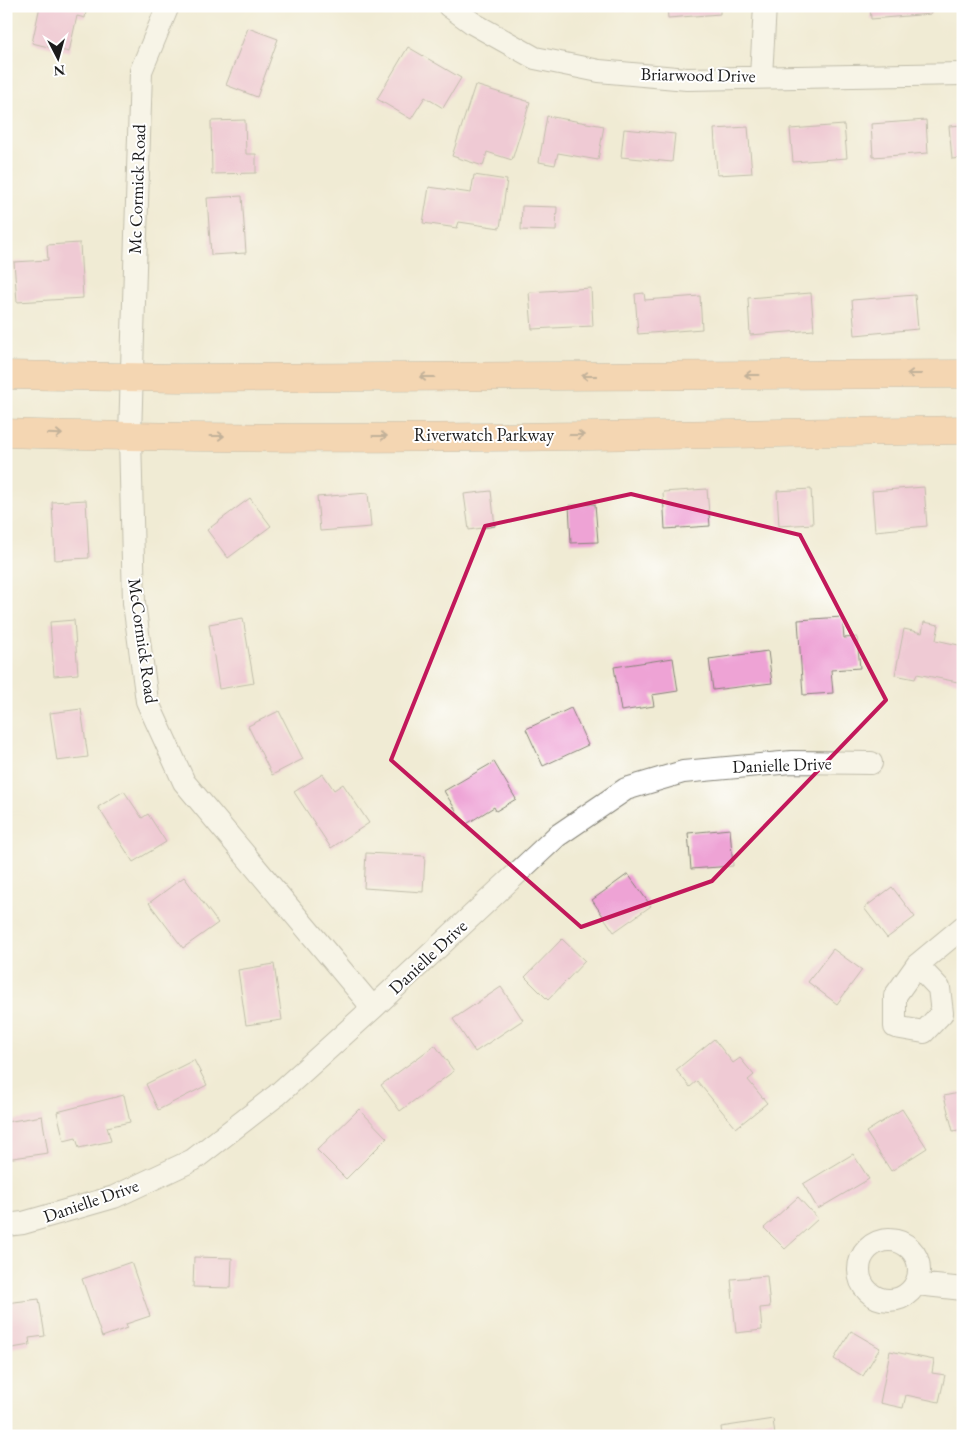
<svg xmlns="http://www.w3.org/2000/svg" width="969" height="1442" viewBox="0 0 969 1442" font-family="'EB Garamond',serif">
<rect width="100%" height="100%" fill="#fff"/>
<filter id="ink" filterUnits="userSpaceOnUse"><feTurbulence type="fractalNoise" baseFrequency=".02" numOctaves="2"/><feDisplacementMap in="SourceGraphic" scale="10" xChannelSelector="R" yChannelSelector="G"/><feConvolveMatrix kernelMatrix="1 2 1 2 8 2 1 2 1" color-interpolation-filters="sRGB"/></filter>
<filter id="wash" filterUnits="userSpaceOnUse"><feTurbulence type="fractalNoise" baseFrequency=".0096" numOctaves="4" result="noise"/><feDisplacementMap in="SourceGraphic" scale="20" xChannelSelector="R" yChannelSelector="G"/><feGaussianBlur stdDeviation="1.12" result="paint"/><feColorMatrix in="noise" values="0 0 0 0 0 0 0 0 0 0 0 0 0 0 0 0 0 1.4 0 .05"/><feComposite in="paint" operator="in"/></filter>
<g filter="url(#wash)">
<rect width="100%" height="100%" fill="#f0ebd4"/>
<g id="blocks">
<path fill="#eea3d5" d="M40,6H87L85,18L77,16L69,52L32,43Z
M594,6H626L625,11Z
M667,6H720V14L668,18Z
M870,6H930L931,14L871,19Z
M248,28L278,39L257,97L226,85Z
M408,47L461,78L443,108L425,97L411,119L377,99Z
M475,85L530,102L512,160L487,152L483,166L452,156Z
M547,116L604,126L598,160L558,153L555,165L539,162Z
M245,120L246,154H256V173L212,174L211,121Z
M926,120L928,153L873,157L871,124Z
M844,125L847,158L793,162L790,129Z
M963,125V158L952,159L949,126Z
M748,127L752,173L717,175L714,129Z
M624,129L675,134L672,162L621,157Z
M474,175L507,180L500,228L459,222L457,228L423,223L429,187L471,193Z
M242,196L246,253L211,255L207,198Z
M522,206L557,207L556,231L521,230Z
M80,243L83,298L17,302L14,262L48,260L47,245Z
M591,288L593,326L532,329L529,292Z
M644,293L645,300L700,296L702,329L638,334L635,294Z
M811,293L814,330L750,335L748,298Z
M915,295L918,329L855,335L852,300Z
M924,487L927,526L875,531L872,491Z
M707,489L710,526L665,529L663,492Z
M811,489L813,524L779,526L777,491Z
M491,491L495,526L469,530L464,494Z
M368,493L371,527L320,531L317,497Z
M250,498L271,526L228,558L207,530Z
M86,500L89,558L55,560L52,502Z
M595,504L598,542L571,543L569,505Z
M842,617L844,638L857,637L860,668L831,670L833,693L803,695L798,620Z
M243,618L254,683L219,689L209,624Z
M74,620L78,674L54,676L50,622Z
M924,622L939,625L936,640L963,646V683L917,674L915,679L895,675L904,629L922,633Z
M768,651L772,683L713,690L709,659Z
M673,658L678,691L652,695L654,706L621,711L614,667Z
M571,708L588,745L543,766L526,729Z
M81,709L88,757L57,761L50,713Z
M279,711L303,759L272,775L248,726Z
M494,762L516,799L496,811L494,807L465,825L444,791Z
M323,774L334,790L343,784L369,823L331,848L294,792Z
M124,791L142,818L148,814L166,842L133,862L98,807Z
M730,829L733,866L691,869L688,833Z
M366,853L425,856L423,892L364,888Z
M628,874L651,906L614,932L592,900Z
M184,877L218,923L183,948L149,903Z
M892,887L915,917L887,938L864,908Z
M562,939L585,961L548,1000L525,977Z
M833,949L862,970L837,1004L808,982Z
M274,964L282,1020L246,1025L238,970Z
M501,987L523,1020L475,1052L453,1019Z
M714,1039L733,1063L740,1058L754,1075L748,1080L767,1103L736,1128L697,1081L690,1087L676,1070Z
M435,1045L454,1071L400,1111L381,1085Z
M194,1060L207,1085L158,1110L146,1084Z
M963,1092V1129L953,1131L944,1096Z
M124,1095L130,1122L107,1127L111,1141L79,1148L76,1138L64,1141L57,1112Z
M359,1109L387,1138L346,1179L317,1150Z
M902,1109L927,1148L891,1171L866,1132Z
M42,1116L48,1153L6,1159V1122Z
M853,1154L869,1179L818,1209L803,1184Z
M798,1197L818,1219L785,1249L764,1228Z
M194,1257L232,1258L231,1288L193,1287Z
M131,1262L150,1316L126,1324L127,1328L102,1337L82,1279Z
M767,1276L770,1307L760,1308L762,1330L736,1333L731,1279Z
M39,1299L45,1336L29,1338L30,1345L6,1349V1303Z
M851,1331L880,1348L863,1376L834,1359Z
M890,1351L934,1360L932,1373L945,1375L939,1402L906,1395L903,1408L880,1403Z
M773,1419L775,1436H722L721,1427Z"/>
</g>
</g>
<g filter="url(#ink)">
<use href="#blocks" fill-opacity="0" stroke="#868478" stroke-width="1"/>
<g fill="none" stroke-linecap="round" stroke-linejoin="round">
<defs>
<path id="street" d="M168,6L141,71L136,235L130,436L134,603L147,701L184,782L373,1008
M449,6L474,24L535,58L599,71L687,79L963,74
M761,76L765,6
M917,965L939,988L942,1013L924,1032L895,1027V996L917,965L963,927
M6,1225L23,1223L114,1197L193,1160L277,1095L373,1008L557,836L626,789L683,772L792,762L871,763
M859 1270a30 30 0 1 1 60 0a30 30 0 1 1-60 0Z
M917,1284L963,1289"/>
<path id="primary" d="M6,375L181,378L963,374
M6,433C325,443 644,435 963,430"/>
</defs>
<use href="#street" stroke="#868478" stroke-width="24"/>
<use href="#primary" stroke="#868478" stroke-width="29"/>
<use href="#street" stroke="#fff" stroke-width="22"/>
<use href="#primary" stroke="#f9bc8a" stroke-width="28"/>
</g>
<defs><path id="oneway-shaft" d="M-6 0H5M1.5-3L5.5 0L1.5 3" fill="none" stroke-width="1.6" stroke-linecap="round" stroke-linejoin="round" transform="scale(1.25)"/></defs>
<g stroke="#8a6c53">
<use href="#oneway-shaft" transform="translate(914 374) rotate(180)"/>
<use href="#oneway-shaft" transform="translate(752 375) rotate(180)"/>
<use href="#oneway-shaft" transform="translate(589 376) rotate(180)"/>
<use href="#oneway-shaft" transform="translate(427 377) rotate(180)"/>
<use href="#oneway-shaft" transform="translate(55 434) rotate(2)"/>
<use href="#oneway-shaft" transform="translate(577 435)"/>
<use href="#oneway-shaft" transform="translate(217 436)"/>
<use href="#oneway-shaft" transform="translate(380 436)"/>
</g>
</g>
<path d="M0 0H969V1442H0ZM631,494L800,535L886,700L712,881L581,927L391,760L485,526Z" fill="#f0ebd4" fill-opacity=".55" fill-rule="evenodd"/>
<path fill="none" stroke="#c2185b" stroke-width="4" stroke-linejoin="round" d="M631,494L800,535L886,700L712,881L581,927L391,760L485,526Z"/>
<g text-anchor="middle" stroke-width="4" stroke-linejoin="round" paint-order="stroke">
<g font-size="18" fill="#1c1c1c" stroke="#fff">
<text transform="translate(698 75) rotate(1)" y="6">Briarwood Drive</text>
<text transform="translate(137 189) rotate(-88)" y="6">Mc Cormick Road</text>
<text x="484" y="441">Riverwatch Parkway</text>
<text transform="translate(143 641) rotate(82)" y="6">McCormick Road</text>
<text transform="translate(782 765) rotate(-2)" y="6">Danielle Drive</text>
<text transform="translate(428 957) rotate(-43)" y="6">Danielle Drive</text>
<text transform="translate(91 1201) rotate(-19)" y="6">Danielle Drive</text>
</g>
</g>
<rect width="969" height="1442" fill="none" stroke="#fff" stroke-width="25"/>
<g transform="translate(58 58) rotate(174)" stroke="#ffffff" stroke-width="4" paint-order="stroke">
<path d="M0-4L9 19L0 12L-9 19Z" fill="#1c1c1c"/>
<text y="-8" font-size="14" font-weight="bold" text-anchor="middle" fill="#1c1c1c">N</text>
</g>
</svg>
